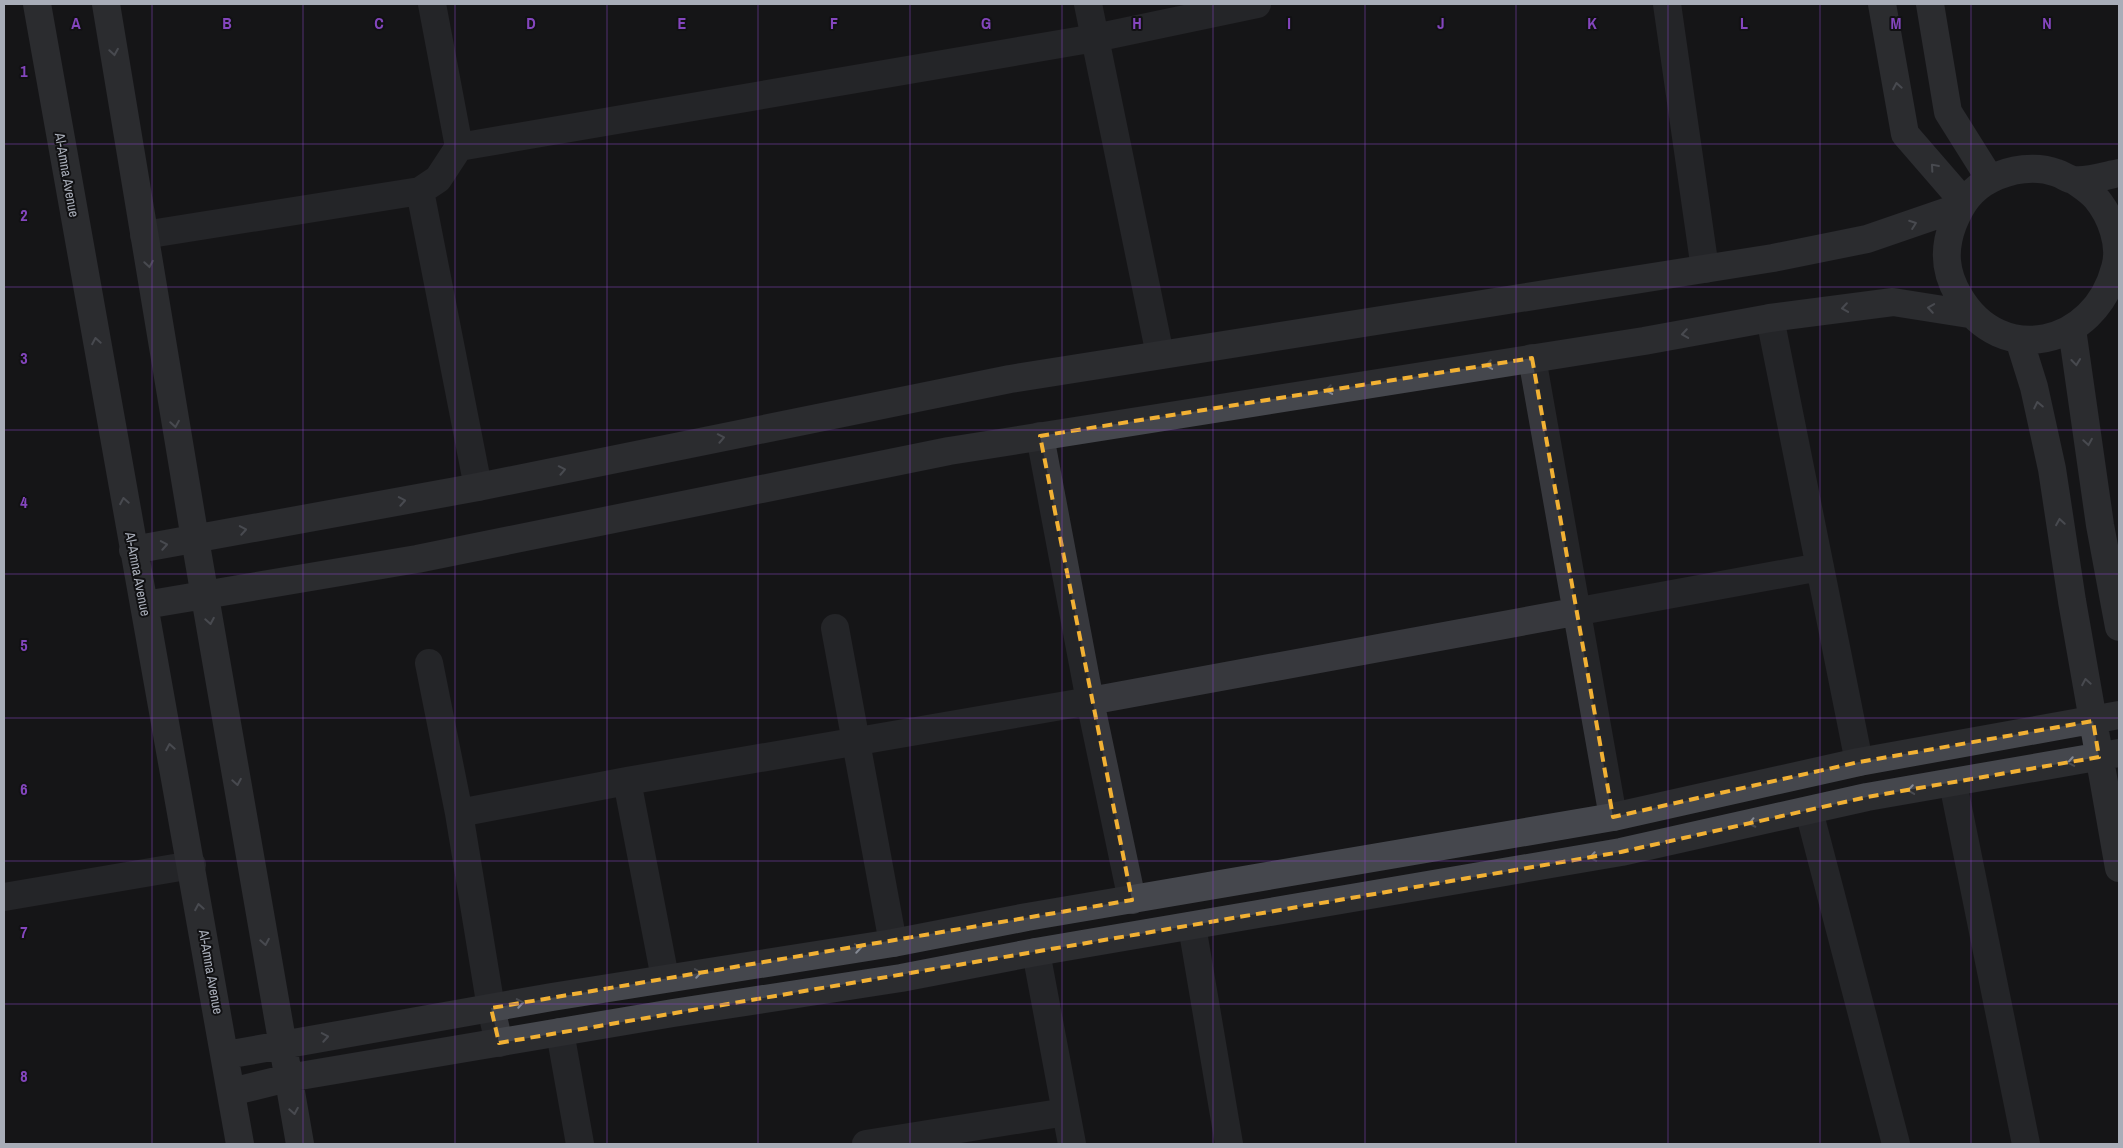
<svg xmlns="http://www.w3.org/2000/svg" width="2123" height="1148" viewBox="0 0 2123 1148" font-family="'Archivo Narrow',sans-serif">
<rect width="100%" height="100%" fill="#161618"/>
<g fill="none" stroke-linecap="round" stroke-linejoin="round">
<path stroke="#37383d" stroke-width="28" d="M432,4L459,147
M1088,4L1160,355
M1667,4L1705,269
M420,191L478,487
M144,235L420,191L438,179L459,147L1095,38L1257,4
M1770,318L1859,762
M1532,358L1613,817
M1040,436L1090,701L1132,900
M835,628L893,943
M429,663L459,813L491,1008L499,1043
M627,781L665,978
M1953,783L2026,1144
M1809,811L1896,1144
M459,813L627,781L1090,701L1820,567
M4,897L192,865
M1192,926L1229,1144
M1036,952L1072,1144
M560,1032L580,1144
M866,1144L1066,1112"/>
<path stroke="#45474d" stroke-width="28" d="M37,4L240,1144
M106,4L195,539L300,1144
M1882,4L1905,134L1963,201
M1930,4L1948,112L1990,179
M2075,181C2082,186 2090,191 2096,198C2111,216 2122,245 2115,268C2095,346 2001,368 1959,296C1945,273 1943,250 1953,224C1961,204 1971,189 1991,179C2010,169 2036,165 2057,173C2063,175 2068,179 2074,180C2085,182 2108,175 2119,173
M2072,329L2100,525L2119,627
M2019,339L2034,387L2052,469L2072,601L2119,868
M133,550L478,487L1010,379L1773,258L1867,239L1960,207
M145,605L417,559L949,451L1644,341L1770,318L1893,302L1969,314
M226,1055L552,997L893,943L1027,917L1613,817L1859,762L2119,715
M231,1092L288,1078L673,1013L901,978L1036,952L1621,852L1867,797L2119,753"/>
</g>
<defs><path id="oneway-chevron" d="M-2-3.5L2.5 0L-2 3.5" fill="none" stroke-width="1.6" stroke-linecap="round" stroke-linejoin="round" transform="scale(1.25)"/></defs>
<g stroke="#858993">
<use href="#oneway-chevron" transform="translate(114 52) rotate(81)"/>
<use href="#oneway-chevron" transform="translate(1897 86) rotate(-100)"/>
<use href="#oneway-chevron" transform="translate(1934 167) rotate(-131)"/>
<use href="#oneway-chevron" transform="translate(1913 224) rotate(-20)"/>
<use href="#oneway-chevron" transform="translate(149 264) rotate(81)"/>
<use href="#oneway-chevron" transform="translate(1845 308) rotate(172)"/>
<use href="#oneway-chevron" transform="translate(1931 308) rotate(-171)"/>
<use href="#oneway-chevron" transform="translate(1685 334) rotate(171)"/>
<use href="#oneway-chevron" transform="translate(96 341) rotate(-100)"/>
<use href="#oneway-chevron" transform="translate(2076 362) rotate(84)"/>
<use href="#oneway-chevron" transform="translate(1489 365) rotate(171)"/>
<use href="#oneway-chevron" transform="translate(1329 390) rotate(171)"/>
<use href="#oneway-chevron" transform="translate(2038 405) rotate(-102)"/>
<use href="#oneway-chevron" transform="translate(175 424) rotate(81)"/>
<use href="#oneway-chevron" transform="translate(721 438) rotate(-11)"/>
<use href="#oneway-chevron" transform="translate(2088 442) rotate(81)"/>
<use href="#oneway-chevron" transform="translate(562 470) rotate(-11)"/>
<use href="#oneway-chevron" transform="translate(124 501) rotate(-100)"/>
<use href="#oneway-chevron" transform="translate(402 501) rotate(-10)"/>
<use href="#oneway-chevron" transform="translate(2060 522) rotate(-99)"/>
<use href="#oneway-chevron" transform="translate(243 530) rotate(-10)"/>
<use href="#oneway-chevron" transform="translate(164 545) rotate(-10)"/>
<use href="#oneway-chevron" transform="translate(210 621) rotate(80)"/>
<use href="#oneway-chevron" transform="translate(2086 682) rotate(-100)"/>
<use href="#oneway-chevron" transform="translate(170 747) rotate(-100)"/>
<use href="#oneway-chevron" transform="translate(2071 762) rotate(170)"/>
<use href="#oneway-chevron" transform="translate(237 782) rotate(80)"/>
<use href="#oneway-chevron" transform="translate(1911 790) rotate(171)"/>
<use href="#oneway-chevron" transform="translate(1752 823) rotate(168)"/>
<use href="#oneway-chevron" transform="translate(1593 857) rotate(170)"/>
<use href="#oneway-chevron" transform="translate(199 907) rotate(-100)"/>
<use href="#oneway-chevron" transform="translate(265 942) rotate(80)"/>
<use href="#oneway-chevron" transform="translate(858 948) rotate(-9)"/>
<use href="#oneway-chevron" transform="translate(698 973) rotate(-9)"/>
<use href="#oneway-chevron" transform="translate(520 1003) rotate(-10)"/>
<use href="#oneway-chevron" transform="translate(325 1037) rotate(-10)"/>
<use href="#oneway-chevron" transform="translate(294 1111) rotate(80)"/>
</g>
<path d="M0 0H2123V1148H0ZM1532,358L1613,817L1859,762L2093,721L2099,757L1867,797L1621,852L499,1043L491,1008L1132,900L1040,436Z" fill="#161618" fill-opacity=".55" fill-rule="evenodd"/>
<path fill="none" stroke="#f2b134" stroke-width="4" stroke-dasharray="10 6" stroke-linejoin="round" d="M1532,358L1613,817L1859,762L2093,721L2099,757L1867,797L1621,852L499,1043L491,1008L1132,900L1040,436Z"/>
<path fill="none" stroke="#8446be" stroke-width="1" stroke-opacity="0.55" d="M152,4V1144M303,4V1144M455,4V1144M607,4V1144M758,4V1144M910,4V1144M1062,4V1144M1213,4V1144M1365,4V1144M1516,4V1144M1668,4V1144M1820,4V1144M1971,4V1144M4,144H2119M4,287H2119M4,430H2119M4,574H2119M4,718H2119M4,861H2119M4,1004H2119"/>
<g text-anchor="middle" stroke-width="4" stroke-linejoin="round" paint-order="stroke">
<g font-size="14" fill="#a8adb8" stroke="#111113">
<text transform="translate(67 175) rotate(80)" y="5">Al-Amna Avenue</text>
<text transform="translate(138 574) rotate(79)" y="5">Al-Amna Avenue</text>
<text transform="translate(211 972) rotate(80)" y="5">Al-Amna Avenue</text>
</g>
</g>
<g font-size="16" text-anchor="middle" font-weight="bold" fill="#8446be" stroke="#111113" stroke-width="4" stroke-linejoin="round" paint-order="stroke">
<text x="76" y="29">A</text>
<text x="227" y="29">B</text>
<text x="379" y="29">C</text>
<text x="531" y="29">D</text>
<text x="682" y="29">E</text>
<text x="834" y="29">F</text>
<text x="986" y="29">G</text>
<text x="1137" y="29">H</text>
<text x="1289" y="29">I</text>
<text x="1441" y="29">J</text>
<text x="1592" y="29">K</text>
<text x="1744" y="29">L</text>
<text x="1896" y="29">M</text>
<text x="2047" y="29">N</text>
<text x="24" y="77">1</text>
<text x="24" y="221">2</text>
<text x="24" y="364">3</text>
<text x="24" y="508">4</text>
<text x="24" y="651">5</text>
<text x="24" y="795">6</text>
<text x="24" y="938">7</text>
<text x="24" y="1082">8</text>
</g>
<rect width="2123" height="1148" fill="none" stroke="#a8adb8" stroke-width="10"/>
</svg>
